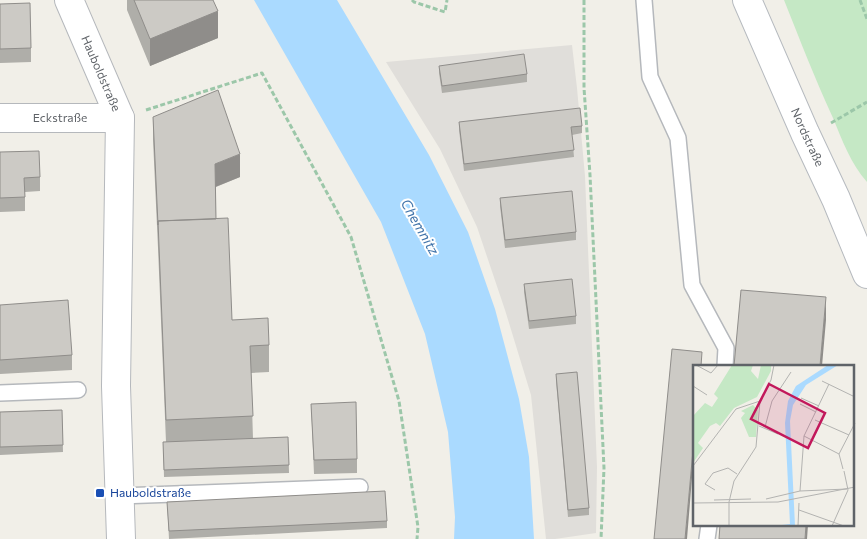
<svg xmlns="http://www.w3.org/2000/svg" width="867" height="539" viewBox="0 0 867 539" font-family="Commissioner,sans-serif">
<rect width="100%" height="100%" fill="#f1efe8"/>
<path fill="#e0deda" d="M572,45L577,88L585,176L597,467L596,533L555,539H546L531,395L505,310L477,227L440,149L386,62Z"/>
<path fill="#c5e8c5" d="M784,0H867V182C851,164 842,140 833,118C815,79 800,40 784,0Z"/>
<path fill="#aadaff" d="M254,0H337L429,155L468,232L495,309L519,399L529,457L534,539H454L455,517L448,432L425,334L381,222Z"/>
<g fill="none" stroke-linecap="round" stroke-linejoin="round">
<defs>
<path id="lane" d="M644,0L650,77L678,138L692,285L726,348L725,366
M0,393L78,390
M120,496L360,487
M707,539L709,525"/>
<g id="street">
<path id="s1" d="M69,0L120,118L116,386L121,539"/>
<path id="s2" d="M0,118H120"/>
</g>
<g id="secondary">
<path id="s3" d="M747,0L805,133L836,199L867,274"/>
</g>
</defs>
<use href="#lane" stroke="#b5b8bc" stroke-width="18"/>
<use href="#street" stroke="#b5b8bc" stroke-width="30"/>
<use href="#secondary" stroke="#b6babf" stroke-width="30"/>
<path stroke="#9cc7a9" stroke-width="3" stroke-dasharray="5 2.5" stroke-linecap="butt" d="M412,0L414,2L445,12L447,0
M584,0V88L590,175L604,468L601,539
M860,0L867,19
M146,110L262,73L351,237L399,401L418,527L417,539
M831,123L867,102"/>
<use href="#lane" stroke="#fff" stroke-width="15"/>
<use href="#street" stroke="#fff" stroke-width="28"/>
<use href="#secondary" stroke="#fff" stroke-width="28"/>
</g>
<path fill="#afaea9" d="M127,0H213L218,38L150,66L127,10Z
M0,4L31,48V62L0,63Z
M439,66L527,74V82L442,93L439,73Z
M153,117L240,177L216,187V219L232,320L269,345V372L251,373L253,439L288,437L289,473L164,477L163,442H166L158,248L153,140Z
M459,122L582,126V133L572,135L574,157L464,171L459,130Z
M0,152L40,177V191L25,192V211L0,212Z
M500,198L576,232V240L505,248L500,206Z
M524,284L576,316V324L529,329L524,292Z
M0,305L72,355V370L0,374Z
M556,374L589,508V515L568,517L556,381Z
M311,404L357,459V473L314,474Z
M62,410L63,452L0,455V412Z
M167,502L387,521V528L169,539Z"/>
<path fill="#8f8d8a" d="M218,11V38L150,66V39Z
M240,154V177L215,187V164Z
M826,297V320L822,366H820Z
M694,439V453L687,539H685Z
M806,525H808L807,539H805Z"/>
<path fill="#cccac5" stroke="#8f8d8a" d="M134,0H213L218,11L150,39Z
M30,3L31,48L0,49V4Z
M524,54L527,74L442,86L439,66Z
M218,90L240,154L215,164L216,219L158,221V225L153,117Z
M580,108L582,126L571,127L574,150L464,164L459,122Z
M39,151L40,177L24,178L25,197L0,198V152Z
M572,191L576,232L505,240L500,198Z
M228,218L232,320L268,318L269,345L250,346L253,416L166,420L158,221Z
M572,279L576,316L529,321L524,284Z
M741,290L826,297L820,366H734Z
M68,300L72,355L0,360V305Z
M672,349L702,352L701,366H694V439L685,539H654Z
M577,372L589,508L568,510L556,374Z
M356,402L357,459L314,460L311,404Z
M62,410L63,445L0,447V412Z
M288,437L289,465L164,470L163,442Z
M385,491L387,521L169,531L167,502Z
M720,525H806L805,539H719Z"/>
<rect fill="#1a4fb4" stroke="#fff" stroke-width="2" x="95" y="488" width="10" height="10" rx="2.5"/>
<g text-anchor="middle" stroke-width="4" stroke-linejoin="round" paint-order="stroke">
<g font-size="12" fill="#5f6368" stroke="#fff">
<text dy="4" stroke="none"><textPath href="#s1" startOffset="80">Hauboldstraße</textPath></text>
<text dy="4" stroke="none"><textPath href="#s2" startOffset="60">Eckstraße</textPath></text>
<text dy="4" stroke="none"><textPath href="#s3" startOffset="150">Nordstraße</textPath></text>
</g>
<g font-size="12" fill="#164399" stroke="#fff" text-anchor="start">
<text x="110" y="497">Hauboldstraße</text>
</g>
<g font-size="14" font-style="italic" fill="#4174aa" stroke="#fff">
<text transform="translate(420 227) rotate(60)" y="5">Chemnitz</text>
</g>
</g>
<g transform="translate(693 365)">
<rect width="161" height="161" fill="#f1efe8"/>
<path d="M39,0H60L58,6L65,14L68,0H78V6L64,32L41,43L27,61L23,58L17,61L5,78L10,83L0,98V51L12,38L19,42L25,33L21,29ZM60,40L65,45L63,72H56L48,53L52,48L48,46Z" fill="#c5e8c5"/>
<path d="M135,0H145L113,20L100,40L97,56L102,161H81L97,159L92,58L95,36L103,21Z" fill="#aadaff"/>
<path fill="none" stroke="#b3b3b1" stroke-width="1" d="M3,0L18,8L25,0M129,16L162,32M0,21L14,30M108,33L126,41M107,39L123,47M122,55L156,70M66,61L85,69M72,62L79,36L98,7M111,71L146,89M146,89L162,58M146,89L150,104M0,101L43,44L67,36M151,106L155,125M22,125L12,119L20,108L35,103L44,109M107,126L111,71L136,19M73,134L107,126L154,124M21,135L58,134M36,137L41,116L63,82L67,36L78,15L81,0M0,138L85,137L162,122M106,145L151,161M36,161V137M105,161L106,138M139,161L155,125"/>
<path fill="#c2185b" fill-opacity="0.15" stroke="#c2185b" stroke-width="2.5" d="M76,19L132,48L115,83L58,54Z"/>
<rect width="161" height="161" fill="none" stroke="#5f6368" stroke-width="2.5"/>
</g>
</svg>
